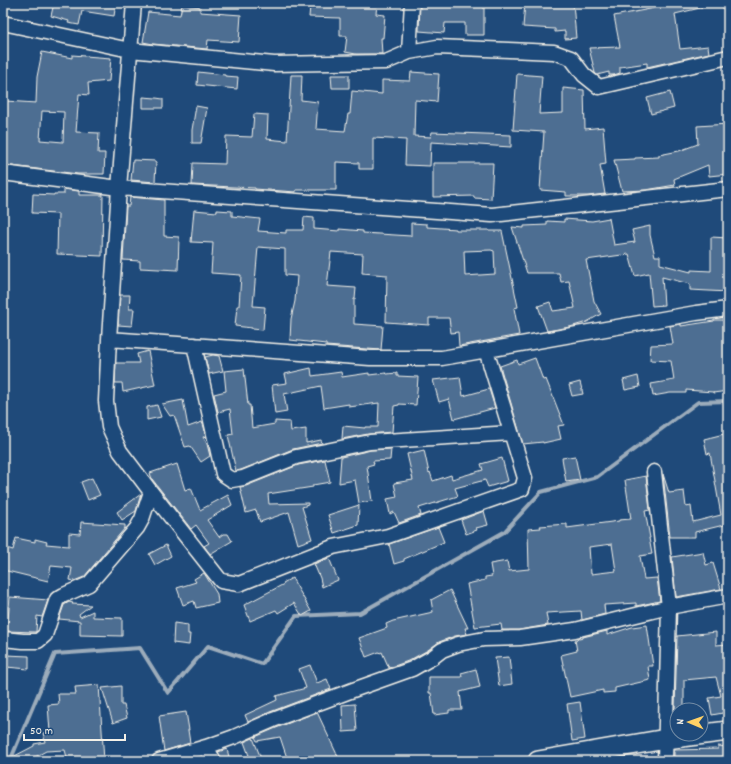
<svg xmlns="http://www.w3.org/2000/svg" width="731" height="764" viewBox="0 0 731 764" font-family="Dekko,sans-serif">
<rect width="100%" height="100%" fill="#1f4a7a"/>
<filter id="ink" filterUnits="userSpaceOnUse"><feTurbulence type="fractalNoise" baseFrequency=".025" numOctaves="2"/><feDisplacementMap in="SourceGraphic" scale="8" xChannelSelector="R" yChannelSelector="G"/><feConvolveMatrix kernelMatrix="1 2 1 2 8 2 1 2 1" color-interpolation-filters="sRGB"/></filter>
<g filter="url(#ink)">
<g fill="none" stroke-linecap="round" stroke-linejoin="round">
<path stroke="#9cacbb" stroke-width="4" d="M10,761L55,654L140,648L168,693L208,646L262,664L296,616L360,613L504,532L541,492L597,477L698,402L728,401"/>
</g>
<path fill="#4d6e92" stroke="#f4f1e8" fill-rule="evenodd" d="M54,3H116L114,16L82,11L79,25L68,23L69,21L51,16Z
M336,3H377L376,14L385,15L383,38H381L382,54H356L345,52L347,36H340V18L309,17L310,6L335,7Z
M420,3H484V35H465V23H445L444,33L419,31Z
M525,3H573L576,38L565,39V31L555,32V29L523,27Z
M667,3H704V7L675,14L680,49L708,46L709,53L647,67V63L620,67V73L614,75H609V72L597,75L595,73L589,48L620,47L614,16L650,9Z
M182,5L200,7V12L241,15L239,42L208,40L207,49L153,44L143,42L148,12L180,15Z
M42,52L72,58V55L111,58L109,81L88,83L89,95L79,94L76,132L99,133L98,153H105L104,174H78L4,165L6,127H3L5,101L36,103L37,77ZM42,111L64,112L63,142L40,140Z
M198,72L225,75V76L238,77L237,89L197,85Z
M411,72L439,74L437,102L415,100L414,136L431,137L432,132L511,135V147L431,142L430,166L405,165L406,140L373,138V169H359V163L336,162V190H296V192L255,189V188L192,185L193,163L225,164L226,136L252,137L254,114L268,115L267,139L287,141L291,75H302L301,100L318,102L316,129L345,131L348,114H350L352,91L382,94V80L410,81Z
M517,74L542,76L539,114L563,113V88L584,90L585,129L603,127L606,164L600,165L605,194L588,196H566V192L540,190L544,132L513,130Z
M331,75H349V88H332Z
M670,92L674,108L651,114L647,98Z
M143,97L156,98L163,99V108H143Z
M196,106L207,108L201,143H192V130Z
M728,124V174L709,176L708,165L674,179L675,185L646,190L622,191L614,160L635,159V158L659,157V155L679,151L698,144L697,126Z
M133,160L156,161L155,182L131,180Z
M433,163H493L491,199L474,198V196L433,197Z
M64,189L79,191V195H103L102,256L57,254L58,214L32,213L33,194L54,195V194H64Z
M130,197L164,200V236L179,237L178,270L140,268V261L123,260L126,206H129Z
M194,210L217,212V210L232,211V216L260,219L258,231L286,233V230H303L304,217L314,218V229L339,231V229L363,231V233L411,236V223L427,224V227L456,229V230H489V231H502L518,307L514,308L519,335L459,346L458,332L451,333L449,318H429V325L386,322L387,275L362,273L363,254L331,252L327,286L356,288L355,299H354V324L383,326L381,350L326,346V344L290,340L291,319L295,301L297,276L285,275V249L258,247L253,306L265,307L263,330L252,329V328L235,326L237,306H239L241,275L211,273L213,243L191,242ZM491,250L494,251L495,274L465,276L464,251Z
M609,218L614,245L635,242L632,230L650,226V235L655,256H660V264L691,272V270L711,271V237L728,238V292L690,290V284L662,277L664,305L652,306L649,273L635,276L629,254L586,260L594,301L601,314L587,322L570,327L547,331L538,306L550,302L553,311L575,308L569,281L561,282L559,273H527L512,227L524,228V226L547,225V221L564,222V219L592,221Z
M120,295H130L129,309H134L132,326L118,325Z
M714,320H726V352H728V364L725,365L728,391L713,393V392L686,390V393H670L653,396L651,384L674,380L671,361L650,360L651,345L673,344L670,326L681,324V326L714,321Z
M148,351L155,385L123,392L122,383H115L116,363H139L137,354Z
M213,355L219,356L223,371L209,374L205,357Z
M535,358L543,380L546,379L564,425L558,426L561,439L543,443V442L523,444L500,366L517,360L518,364Z
M311,368L312,376L341,372L342,377L369,373V375L386,373L387,374L397,373V376L418,377L416,405L399,404V405L394,406L392,432L368,434L342,439L343,426L365,428V427H378L379,403L349,407V404L324,408L321,386L284,394L287,412L275,414L272,385L287,383L285,374Z
M244,369L248,405H250L252,428L275,424V421L290,422L291,431L306,429V443L321,440L322,443L293,449L241,470L236,471L228,435L233,434L230,409L218,412L214,394L226,391L224,371Z
M638,376L640,387L625,390L623,380Z
M460,377L463,396L489,389L495,408L454,419L449,399L439,402L433,380Z
M580,382L583,394L572,396L569,385Z
M183,400L188,427L202,422L204,427L206,436L203,437L207,444L210,456L201,462L190,446L185,447L174,415L170,416L162,404Z
M157,405L161,417L147,420V407Z
M728,433V524L695,532V537H670L663,474L669,493L684,491L686,507L691,506L693,522L721,515L710,453L707,454L704,439Z
M391,449L390,460L373,461L374,464L367,466L372,501L359,503L355,480L339,483L341,457L371,450Z
M424,450L429,473L430,472L433,481L451,475L452,479L483,470L481,464L502,458L508,481L488,487L485,480L455,488L458,496L419,508L421,515L399,523L394,512L390,514L387,499L397,497L394,483L413,480L407,454Z
M575,456L580,480L566,482L562,458Z
M325,460L330,482L313,485V487L268,494L269,504L308,503V505L302,507L312,539L298,544L289,512L260,522L256,510L246,513L240,487L246,486L298,465Z
M177,464L185,490L191,488L200,510L228,495L232,505L207,520L219,537L223,534H228L232,541L210,554L204,546L209,543L196,525L191,529L152,479L150,473Z
M646,476L650,510L645,511L650,538H649L652,554L640,556L644,579L657,578L660,601L636,606V603L604,605L605,614L582,620L581,611L546,613L548,625L519,630H502L501,624L475,627L467,584L485,580V577L492,576L490,564L507,561L509,571L529,569L528,529L541,528L540,526L567,524V528L619,521V520L631,519L625,480ZM612,544L616,571L591,574L589,547Z
M92,478L100,495L88,500L81,482Z
M141,494L136,511L122,520L117,512Z
M359,505L358,525L334,533L328,515Z
M484,511L488,525L476,528L477,530L466,534L461,520Z
M81,522L125,525V528L84,577L74,581L70,580L72,568L51,566L48,581L3,570V547L13,550L16,538L35,542V539L47,542L46,544L69,546V533L80,534Z
M438,527L444,542L404,559V561L394,564L389,544Z
M166,545L171,556L155,565L149,554Z
M703,552L706,565L713,563L721,589L676,597L672,557Z
M329,558L338,580L322,587L320,578L314,564Z
M204,573L217,594L218,603L196,608L194,601L183,605L177,588L196,582L194,579Z
M292,578L311,611L302,616L294,603L278,613L276,610L250,621L244,605L284,584L283,583Z
M450,590L468,628H465L467,634L455,636L439,642L428,650L408,661L389,668L382,652L380,653L379,652L366,657L359,638L387,628L386,624L393,621L433,612L431,600Z
M10,597L48,600L42,617L37,616L36,632H35L7,631Z
M69,602L73,603L72,604L91,605L79,614L80,617L93,611V617L122,618V636L80,635V621L59,619L64,605Z
M174,623L188,625V634H190L189,645L173,643Z
M647,625L653,666H648L650,680L615,688V692L603,693V690L570,697L561,655L577,651L575,640L583,638V637L607,631V635L632,627Z
M716,632V645L728,644V712L712,715L709,698L721,696L716,677L684,680V710H675L677,636Z
M6,655L29,656V669L6,667Z
M509,657L512,684L499,686L495,658Z
M310,665L317,683L327,679L331,689L270,712L248,722L245,715L277,700L276,696L306,688L299,669Z
M476,669L480,687L460,692L462,710H449V713L434,715L431,693H429V677H462L461,673Z
M99,685L104,761H68L65,750L46,751L28,761H5L34,746V744L45,742L43,733L50,732L48,705L59,704L58,694H76L75,687Z
M121,686V705H124L127,718L113,723L102,688Z
M580,702L585,739L572,741L567,704Z
M355,704L357,731L343,732L342,705Z
M186,712L189,730H188L190,743L164,751L159,716Z
M317,712L340,761H288L280,737L257,741L255,737L276,728Z
M253,738L262,761H251L244,742Z
M718,746L728,747V761H717V759L674,760V750L718,749Z
M227,749L230,761H222L218,752Z"/>
<g fill="none" stroke-linecap="round" stroke-linejoin="round">
<defs>
<path id="street" d="M134,3L119,188L109,339L106,401L109,427L120,451L151,492L221,581L239,584L333,547L388,536L522,489L525,478L486,350
M3,23L130,50L274,64L386,62L409,52L437,47L554,52L571,58L584,75L599,87L728,57
M409,52L412,3
M3,173L119,188L492,215L728,189
M109,339L370,358H442L696,313L728,309
M194,345L223,474L232,480L243,478L296,457L370,442L511,433
M3,639L23,641H38L45,635L57,599L64,595L89,584L137,528L142,519L151,492
M206,747L214,761
M159,761L206,747L234,737L273,720L353,690L412,669L433,657L442,650L458,644L484,639L520,638L575,630L669,607L654,472
M665,761L669,607L728,596"/>
<path id="secondary" d="M538,761L666,739L728,731"/>
</defs>
<use href="#street" stroke="#f4f1e8" stroke-width="17"/>
<use href="#secondary" stroke="#f4f1e8" stroke-width="22"/>
<use href="#street" stroke="#1f4a7a" stroke-width="14"/>
<use href="#secondary" stroke="#1f4a7a" stroke-width="19"/>
</g>
</g>
<rect width="731" height="764" fill="none" stroke="#1f4a7a" stroke-width="16"/>
<rect x="8" y="8" width="715" height="748" fill="none" stroke="#f4f1e8" stroke-width="1.5" filter="url(#ink)"/>
<g transform="translate(689 722) rotate(272)"><circle r="19" fill="#1f4a7a" stroke="#748da6"/>
<path d="M0-3L7 15L0 10L-7 15Z" fill="#ffd166"/>
<text y="-6" font-size="11" font-weight="bold" text-anchor="middle" fill="#f4f1e8">N</text>
</g>
<path d="M24 734v6h101v-6" fill="none" stroke="#f4f1e8" stroke-width="2"/>
<text x="30" y="734" font-size="12" fill="#f4f1e8" stroke="#1f4a7a" stroke-width="3" paint-order="stroke">50 m</text>
</svg>
